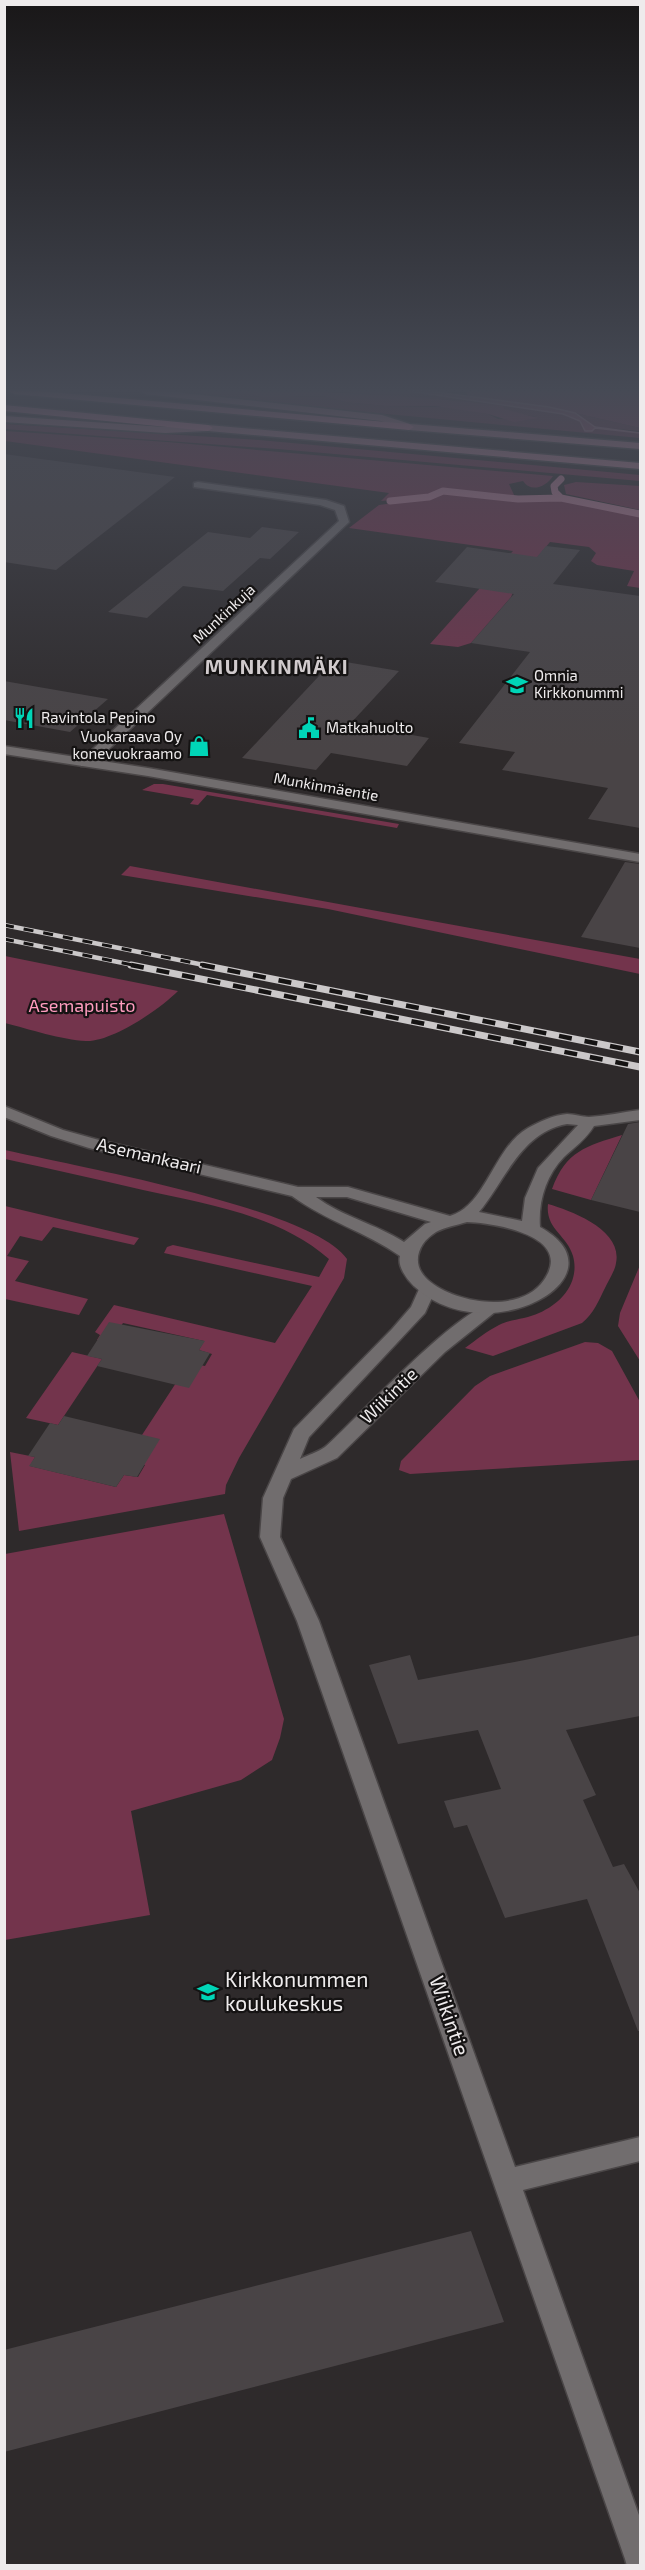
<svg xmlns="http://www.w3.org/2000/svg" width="645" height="2570" viewBox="0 0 645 2570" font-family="'Exo 2',sans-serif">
<rect width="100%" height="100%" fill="#2e2a2b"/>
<path fill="#73344c" d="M175,391H235L301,397L324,396L345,402L386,406L447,407L488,414L498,419L536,417L451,400L328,391H409L563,414L580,421L583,426L640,433V438L314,407Z
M575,413L640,428V431L594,427Z
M5,424L259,440L640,475V481L278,449L5,429Z
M5,431L167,442L553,476C546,487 531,493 523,481L509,484L515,497L443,490L416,498L381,501L389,493L5,441Z
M576,482L640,486V510L566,494L564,485Z
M444,493L524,501L562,500L640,515V588L627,586L634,571L597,565L591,561L596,553L589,547L550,542L518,580L511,597L471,643L458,647L430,644L513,551L349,528L379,505L430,498Z
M154,784H163L399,824L397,828L207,795L198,805L190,804L194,799L142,790Z
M130,866L640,959V974L328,909L121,875Z
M5,956L178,991C160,1009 112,1042 86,1041C62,1040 29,1029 5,1023Z
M622,1135L591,1200L552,1189C566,1151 586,1146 622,1135Z
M5,1150C73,1166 312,1208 347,1259L344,1278L239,1458L226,1485L225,1494L19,1531L10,1452L35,1457L30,1466L116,1487L124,1475L138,1477L145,1465L130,1461L142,1435L189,1363L205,1366L212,1354L199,1350L204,1341L123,1323L109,1343L97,1340L100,1335L95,1332L114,1305L275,1343L312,1286L164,1253L167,1247L173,1245L319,1277L329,1259C279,1215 207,1204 143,1190C97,1179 51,1169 5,1159Z
M548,1204C572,1211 623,1230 616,1263C615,1271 608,1281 605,1288C598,1302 594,1313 582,1323L493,1356L465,1348C476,1340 487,1331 499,1325C511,1319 527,1319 539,1313C562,1303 580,1282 573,1256C567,1235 545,1229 548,1204Z
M5,1206L139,1238L134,1245L53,1227L42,1241L20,1236L7,1256L29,1261L15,1281L88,1299L79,1315L5,1299Z
M640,1265V1361L618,1326L620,1313Z
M585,1342L598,1343L612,1351L640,1402V1460L410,1474L399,1470L401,1461L475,1386L490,1376Z
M72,1352L102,1359L58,1425L26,1418Z
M224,1514L284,1719L280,1738L272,1760L241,1780L131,1811L150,1915L5,1940V1554Z"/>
<path fill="#91395d" d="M236,391C326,391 414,395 503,406L504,409L538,418L514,422L488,414L435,406H386L345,402L324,396L263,397Z
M467,391H640V428L549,407L467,396Z"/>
<path fill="#a74d70" stroke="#bc7c95" stroke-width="1.5" d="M409,391H428L549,407L575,413L595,427L640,433L595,428L592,431H585L580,421L563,414Z"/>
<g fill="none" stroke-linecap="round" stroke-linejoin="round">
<path stroke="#bc7c95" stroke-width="7" d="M561,479L554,486L555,492L561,498L640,514
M390,501L429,497L443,491L518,499L561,498"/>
</g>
<path fill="#494446" d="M4,454L175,477L56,570L4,562Z
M262,527L299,532L270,559L260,558L223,591L183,586L147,618L108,612L208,532L250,538Z
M546,546L580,550L553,584L640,596V828L588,819L608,788L502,770L515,752L459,743L530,652L471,643L514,594L435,582L467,547L537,557Z
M334,660L399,671L350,724L429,738L407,766L331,753L316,770L242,758Z
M4,681L108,699L70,732L4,720Z
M625,862L640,864V948L581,937Z
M640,1122V1212L591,1200L628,1124Z
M109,1322L205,1341L199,1350L210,1353L189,1388L97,1366L102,1359L87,1356Z
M64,1416L160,1439L137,1477L124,1475L116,1487L29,1466L35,1457L28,1456L50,1423L58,1425Z
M640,1635V1716L566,1730L596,1795L583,1800L613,1867L624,1864L640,1893V2031H638L587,1899L505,1918L467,1825L454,1828L444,1801L501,1789L478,1730L398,1744L369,1665L410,1655L418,1680L530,1659Z
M471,2231L504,2322L4,2452V2350Z"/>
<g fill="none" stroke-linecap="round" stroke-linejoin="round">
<defs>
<path id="street" d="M198,482L326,500L344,506L349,522L91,766H81V760L339,521L335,510L320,505L194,487V483Z
M426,1285L435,1291L425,1313L309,1437L300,1459C308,1455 318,1452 325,1447C353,1423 468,1296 497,1304L500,1308L445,1352L337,1458L291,1479L283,1498L280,1537L319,1621L515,2167L640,2137V2161L523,2190L640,2518V2566H627L625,2559L297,1621L260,1537L263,1498L294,1429L392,1329L411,1307L420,1287Z"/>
<path id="secondary" d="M4,746L148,768L640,854V862L148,776L4,754Z
M4,1106L63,1130L99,1140L298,1187H348L450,1216C486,1206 494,1147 528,1128C539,1122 553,1115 567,1114C574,1114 582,1117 589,1117C606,1116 623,1112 640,1110V1120L594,1126C586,1139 575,1147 564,1157C546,1175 538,1202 540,1227C629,1276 488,1354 415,1287C407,1280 397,1266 400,1256C366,1232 326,1221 292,1196L89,1148L51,1136L4,1117ZM567,1124L578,1125L538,1168L525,1198L522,1221L479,1212C505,1181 521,1132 567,1124ZM316,1197H347L431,1222L425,1224L404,1242C376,1224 343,1217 316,1197ZM467,1222C493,1223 575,1235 544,1280C520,1315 454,1303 428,1280C410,1264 418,1243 436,1232C445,1227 457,1225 467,1222Z"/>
<path id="primary" d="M141,391H166L382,415L410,424L640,443V449L409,430L381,421L145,394Z
M4,416L165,427L208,425L640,463V469L208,431L165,433L4,422Z"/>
<path id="highway" d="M9,391H40L409,424L414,427L409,430L14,394Z
M4,405L208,425L213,428L208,431L4,411Z"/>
</defs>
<use href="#street" stroke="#4a4647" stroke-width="3"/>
<use href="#secondary" stroke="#4a4647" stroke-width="3"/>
<use href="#primary" stroke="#4a4647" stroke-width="3"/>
<use href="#highway" stroke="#4a4647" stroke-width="3"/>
<use href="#street" fill="#716d6e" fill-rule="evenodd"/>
<use href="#secondary" fill="#716d6e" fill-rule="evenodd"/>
<use href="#primary" fill="#be8297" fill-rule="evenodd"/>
<use href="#highway" fill="#f290b3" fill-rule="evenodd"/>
<defs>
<path id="rail-far1" d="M4,925L209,966
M4,939L138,966"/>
<path id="rail" d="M131,965L640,1067
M202,965L640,1052"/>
</defs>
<use href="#rail-far1" stroke="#cbc8c9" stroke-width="4.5"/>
<use href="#rail" stroke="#cbc8c9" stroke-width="7"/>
<use href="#rail-far1" stroke="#151313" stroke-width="3" stroke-dasharray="10" stroke-linecap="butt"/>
<use href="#rail" stroke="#151313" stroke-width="4.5" stroke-dasharray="13" stroke-linecap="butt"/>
</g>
<linearGradient id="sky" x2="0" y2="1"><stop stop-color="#191718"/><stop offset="0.52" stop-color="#464a55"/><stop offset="1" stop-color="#464a55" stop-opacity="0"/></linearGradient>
<rect width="645" height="750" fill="url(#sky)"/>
<defs>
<symbol id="school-bare" viewBox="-9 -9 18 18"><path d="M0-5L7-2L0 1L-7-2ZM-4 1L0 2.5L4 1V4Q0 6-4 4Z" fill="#00d5b7" stroke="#151313" stroke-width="2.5" paint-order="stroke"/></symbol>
<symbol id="restaurant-bare" viewBox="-9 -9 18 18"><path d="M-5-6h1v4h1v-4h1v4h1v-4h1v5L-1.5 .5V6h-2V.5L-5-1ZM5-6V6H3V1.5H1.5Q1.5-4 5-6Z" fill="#00d5b7" stroke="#151313" stroke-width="2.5" paint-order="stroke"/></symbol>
<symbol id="civic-bare" viewBox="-9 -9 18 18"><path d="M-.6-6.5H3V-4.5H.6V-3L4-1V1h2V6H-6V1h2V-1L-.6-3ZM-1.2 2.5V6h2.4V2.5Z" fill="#00d5b7" stroke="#151313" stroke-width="2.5" paint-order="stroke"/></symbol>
<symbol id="shop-bare" viewBox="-9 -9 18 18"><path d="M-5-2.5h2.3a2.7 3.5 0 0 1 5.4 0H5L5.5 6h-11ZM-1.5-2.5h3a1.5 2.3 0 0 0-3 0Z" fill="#00d5b7" stroke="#151313" stroke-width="2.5" paint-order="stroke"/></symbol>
</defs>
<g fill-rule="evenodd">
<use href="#school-bare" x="502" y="670" width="30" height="30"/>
<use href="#restaurant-bare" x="9" y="703" width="30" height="30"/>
<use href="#civic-bare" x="294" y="713" width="30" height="30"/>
<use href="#shop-bare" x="184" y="731" width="30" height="30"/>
<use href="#school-bare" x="193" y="1977" width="30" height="30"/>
</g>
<g text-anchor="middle" stroke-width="4.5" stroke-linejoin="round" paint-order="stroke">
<g font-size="15" fill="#eeebec" stroke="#151313">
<text transform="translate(224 614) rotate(-43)" y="5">Munkinkuja</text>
<text transform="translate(326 787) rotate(10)" y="5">Munkinmäentie</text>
</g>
<g font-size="15" fill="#eeebec" stroke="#151313" text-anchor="start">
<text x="534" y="681">Omnia<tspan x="534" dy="17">Kirkkonummi</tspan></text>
<text x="41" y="723">Ravintola Pepino</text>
<text x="326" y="733">Matkahuolto</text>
<text x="182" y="742" text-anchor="end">Vuokaraava Oy<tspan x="182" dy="17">konevuokraamo</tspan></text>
</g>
<g font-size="18" fill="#ff9cbf" stroke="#151313">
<text x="82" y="1012">Asemapuisto</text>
</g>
<g font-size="18" fill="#eeebec" stroke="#151313">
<text transform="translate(149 1156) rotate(13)" y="6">Asemankaari</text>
<text transform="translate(389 1396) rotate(-44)" y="6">Wiikintie</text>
</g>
<g font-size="20" font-weight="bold" letter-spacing="1.5" fill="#d1cbcd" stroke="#151313">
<text x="277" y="674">MUNKINMÄKI</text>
</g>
<g font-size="21" fill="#eeebec" stroke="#151313" text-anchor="start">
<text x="225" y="1987">Kirkkonummen<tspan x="225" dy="24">koulukeskus</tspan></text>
</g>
<g font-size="21" fill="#eeebec" stroke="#151313">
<text transform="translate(449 2016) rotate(71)" y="7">Wiikintie</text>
</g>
</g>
<rect width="645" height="2570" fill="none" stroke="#eeebec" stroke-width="12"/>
</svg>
